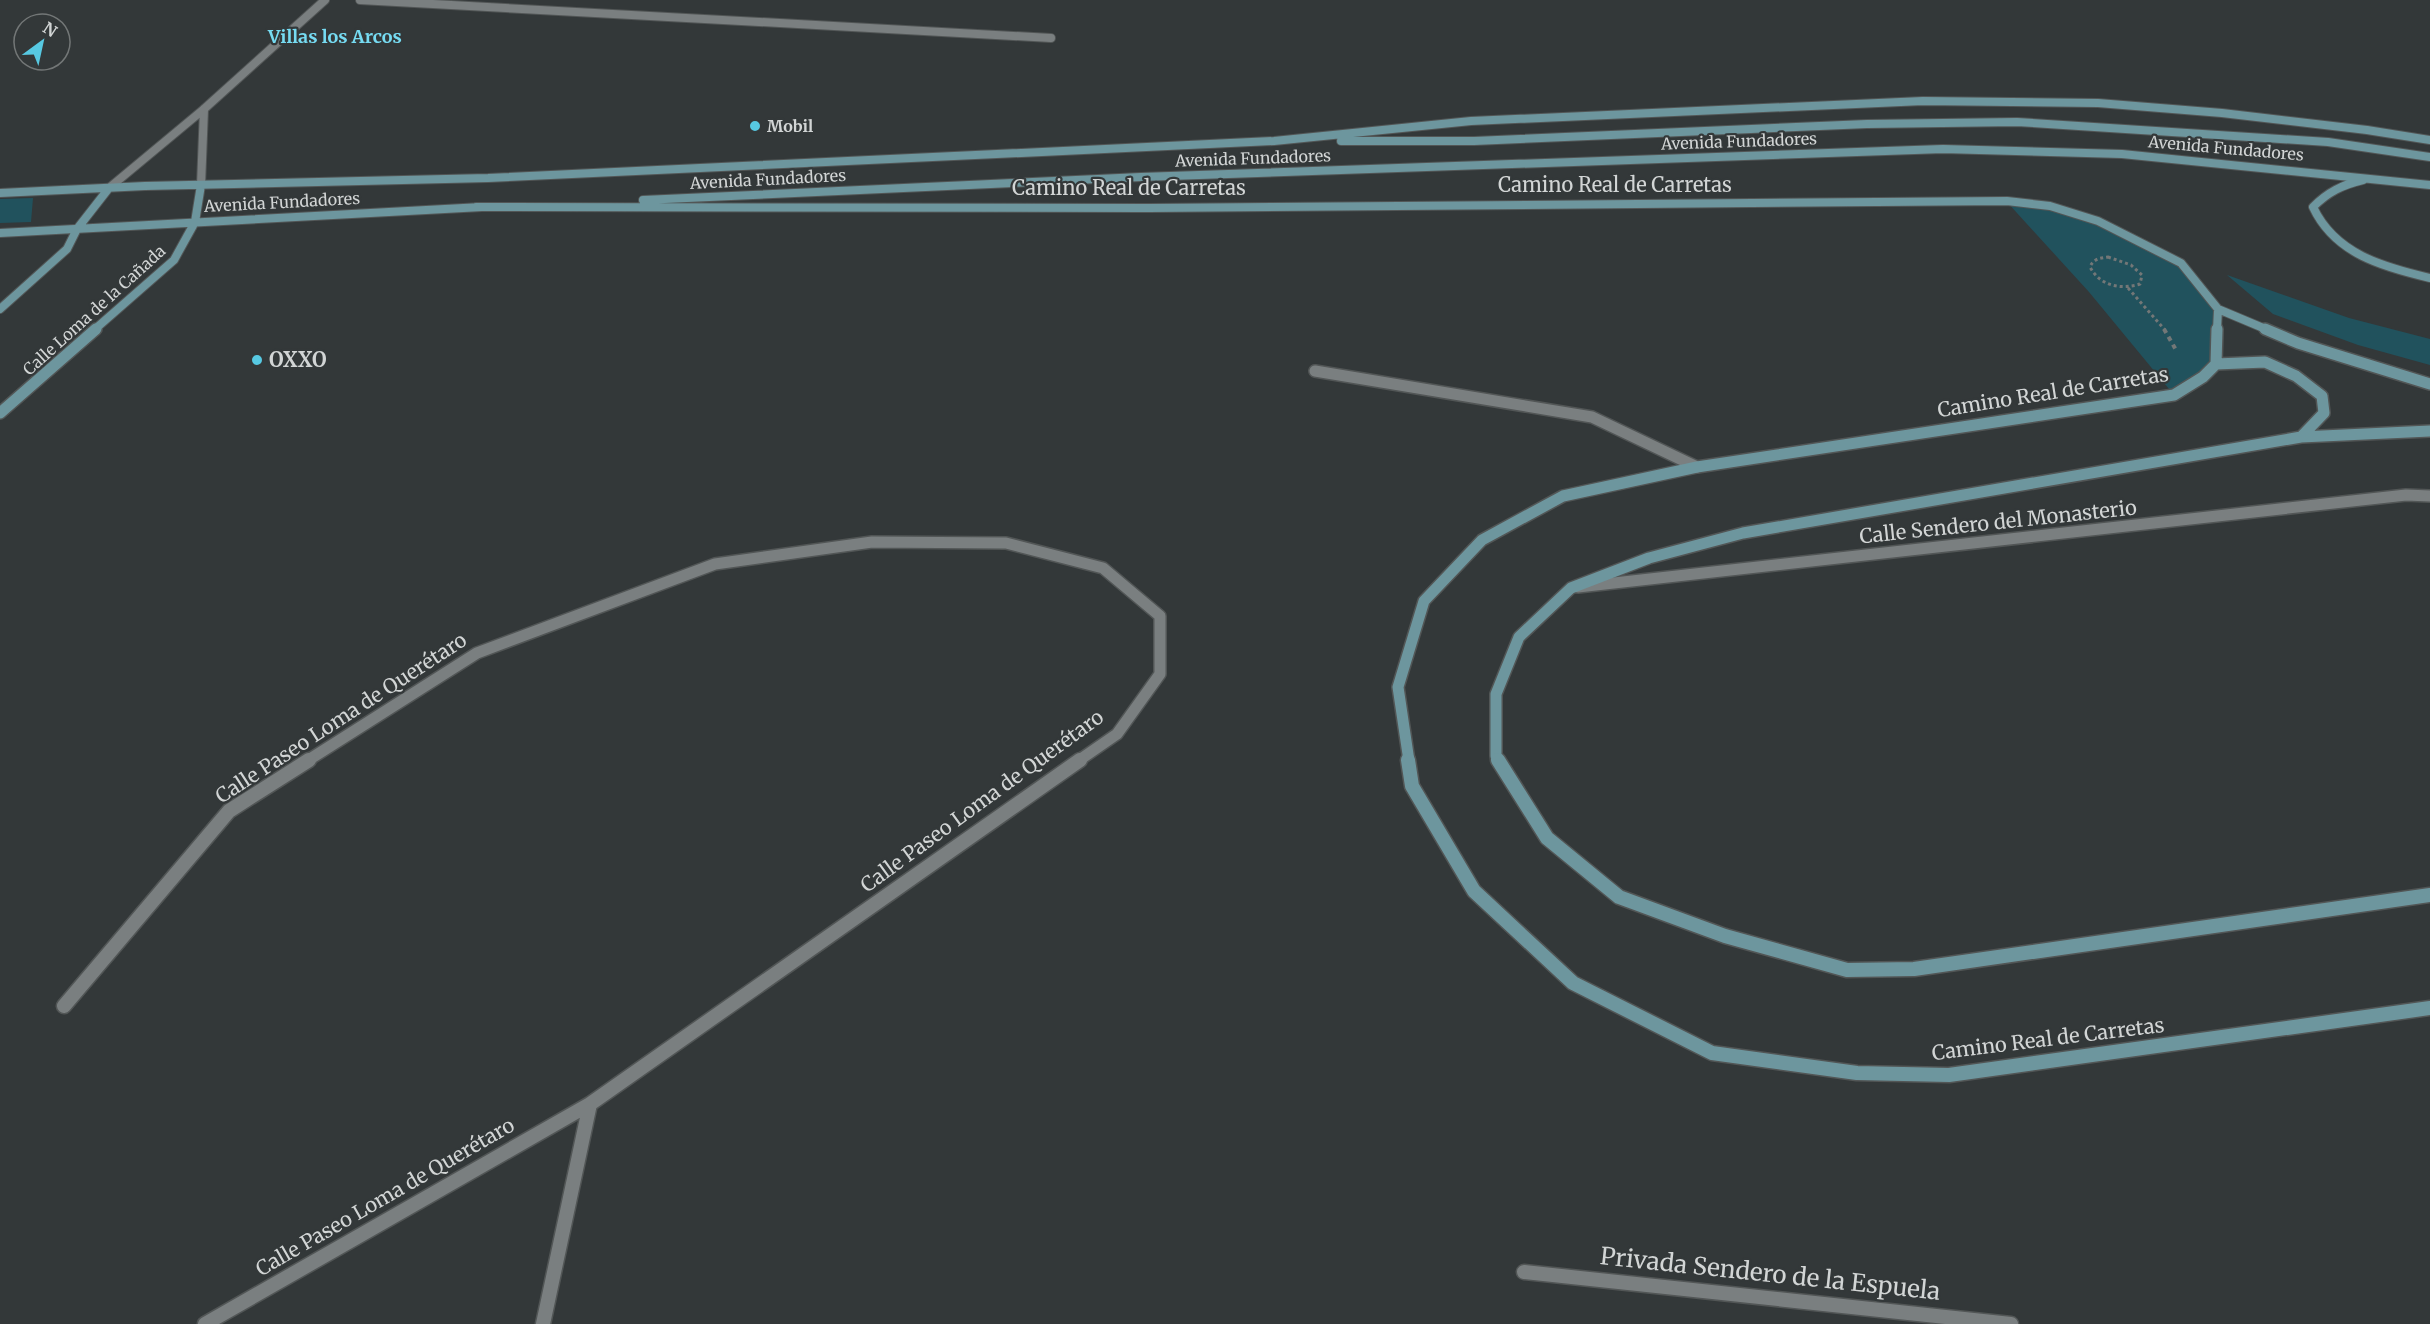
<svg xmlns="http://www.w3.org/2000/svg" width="2430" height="1324" viewBox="0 0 2430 1324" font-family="Merriweather,serif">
<rect width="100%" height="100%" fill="#333839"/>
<path fill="#21525d" d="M33,198L31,222L0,223V199Z
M2007,202L2050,206L2098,221L2181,263L2218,309L2216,364L2174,395L2089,292Z
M2227,275L2349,318L2430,339V365L2358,345L2273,314Z"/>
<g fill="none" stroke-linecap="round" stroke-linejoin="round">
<defs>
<path id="street-far2" d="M360,0L1051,38
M201,185L204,109
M109,188L204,109L325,0"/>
<path id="street-far1" d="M1315,371L1592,417L1697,467
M1578,587L2406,495L2430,496
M307,761L477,653L715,564L872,542L1006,543L1103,568L1160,616V674L1117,734L1078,761"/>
<path id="street" d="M64,1006L229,811L309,760
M1524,1272L2011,1324
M205,1324L590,1104L1080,760
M543,1324L590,1104"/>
<path id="secondary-far2" d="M1341,141H1474L1867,124L2017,122L2328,142L2430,157
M2363,180C2342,185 2328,192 2313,207C2335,254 2383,267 2430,278
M0,193L145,186L488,178L1274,141L1471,121L1923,101L2098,103L2222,113L2367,130L2430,140
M643,200L1141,177L1943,149L2122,154L2430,185
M476,207L1149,208L2007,201L2050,206L2098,221L2181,263L2218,309L2217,330
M0,233L482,207
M0,309L67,249L77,229L109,188
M2218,309L2268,330
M94,330L174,260L195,222L201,185"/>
<path id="secondary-far1" d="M2265,329L2298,343L2430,384
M2216,364L2265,362L2296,376L2322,396L2324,413L2301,437
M0,413L96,329
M1409,761L1398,687L1424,601L1482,540L1563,496L1697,467L2174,395L2203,377L2216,364L2217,329
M1499,761L1496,756V694L1519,637L1571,588L1649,558L1743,533L2301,437L2430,431"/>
<path id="secondary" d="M1408,760L1412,786L1474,891L1573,983L1712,1053L1857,1073L1949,1075L2430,1008
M1498,760L1547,838L1619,897L1725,936L1847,970L1914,969L2430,895"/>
</defs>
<use href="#street-far2" stroke="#525656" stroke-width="10"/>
<use href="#street-far1" stroke="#525656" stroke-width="14"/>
<use href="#street" stroke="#525656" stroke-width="17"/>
<use href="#secondary-far2" stroke="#525656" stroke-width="10"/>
<use href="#secondary-far1" stroke="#525656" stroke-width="14"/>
<use href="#secondary" stroke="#525656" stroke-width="17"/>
<path stroke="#737777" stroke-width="3" stroke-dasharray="3 3" stroke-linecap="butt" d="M2108,257L2131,265L2142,275L2140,284C2121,290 2100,286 2090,267C2093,259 2100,258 2108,257Z
M2128,288L2165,330"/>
<path stroke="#737777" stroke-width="4" stroke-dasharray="4.5 4.5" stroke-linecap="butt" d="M2164,329L2176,350"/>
<use href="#street-far2" stroke="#7a7f80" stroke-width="8"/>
<use href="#street-far1" stroke="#7a7f80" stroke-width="11"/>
<use href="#street" stroke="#7a7f80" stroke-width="14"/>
<use href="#secondary-far2" stroke="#6d969e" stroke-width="8"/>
<use href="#secondary-far1" stroke="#6d969e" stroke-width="11"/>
<use href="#secondary" stroke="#6d969e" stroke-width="14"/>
</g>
<g fill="#57c9e2" stroke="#333839" stroke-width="2">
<circle cx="755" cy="126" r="6"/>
<circle cx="257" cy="360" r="6"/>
</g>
<g text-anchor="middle" stroke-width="4.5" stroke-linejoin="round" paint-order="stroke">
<g font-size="16" font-weight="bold" fill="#d2d5d5" stroke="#333839" text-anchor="start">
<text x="767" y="132">Mobil</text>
</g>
<g font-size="16" fill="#d2d5d5" stroke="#333839">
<text transform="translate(1739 141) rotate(-2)" y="6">Avenida Fundadores</text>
<text transform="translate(2226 148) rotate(5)" y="6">Avenida Fundadores</text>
<text transform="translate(1253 158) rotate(-2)" y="6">Avenida Fundadores</text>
<text transform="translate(768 179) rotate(-3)" y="6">Avenida Fundadores</text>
<text transform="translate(282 202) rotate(-3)" y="6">Avenida Fundadores</text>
<text transform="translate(94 310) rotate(-42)" y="6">Calle Loma de la Cañada</text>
</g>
<g font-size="18" font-weight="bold" fill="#76dbf2" stroke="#333839">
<text x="335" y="43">Villas los Arcos</text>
</g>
<g font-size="20" fill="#d2d5d5" stroke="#333839">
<text x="1615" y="192">Camino Real de Carretas</text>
<text x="1129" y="195">Camino Real de Carretas</text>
<text transform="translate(2053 392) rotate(-9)" y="7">Camino Real de Carretas</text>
<text transform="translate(1998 522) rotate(-6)" y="7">Calle Sendero del Monasterio</text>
<text transform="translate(341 718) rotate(-33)" y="7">Calle Paseo Loma de Querétaro</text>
<text transform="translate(982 801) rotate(-36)" y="7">Calle Paseo Loma de Querétaro</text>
<text transform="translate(2048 1039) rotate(-7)" y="7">Camino Real de Carretas</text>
<text transform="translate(385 1197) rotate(-30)" y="7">Calle Paseo Loma de Querétaro</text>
</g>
<g font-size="20" font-weight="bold" fill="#d2d5d5" stroke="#333839" text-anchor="start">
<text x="269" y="367">OXXO</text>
</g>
<g font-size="24" fill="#d2d5d5" stroke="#333839">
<text transform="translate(1770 1274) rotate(6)" y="8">Privada Sendero de la Espuela</text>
</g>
</g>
<g transform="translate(42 42) rotate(33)"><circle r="28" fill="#333839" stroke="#737777" stroke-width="1.5"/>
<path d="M0-4.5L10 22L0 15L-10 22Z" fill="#57c9e2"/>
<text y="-9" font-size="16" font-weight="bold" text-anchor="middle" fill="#d2d5d5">N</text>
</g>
</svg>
